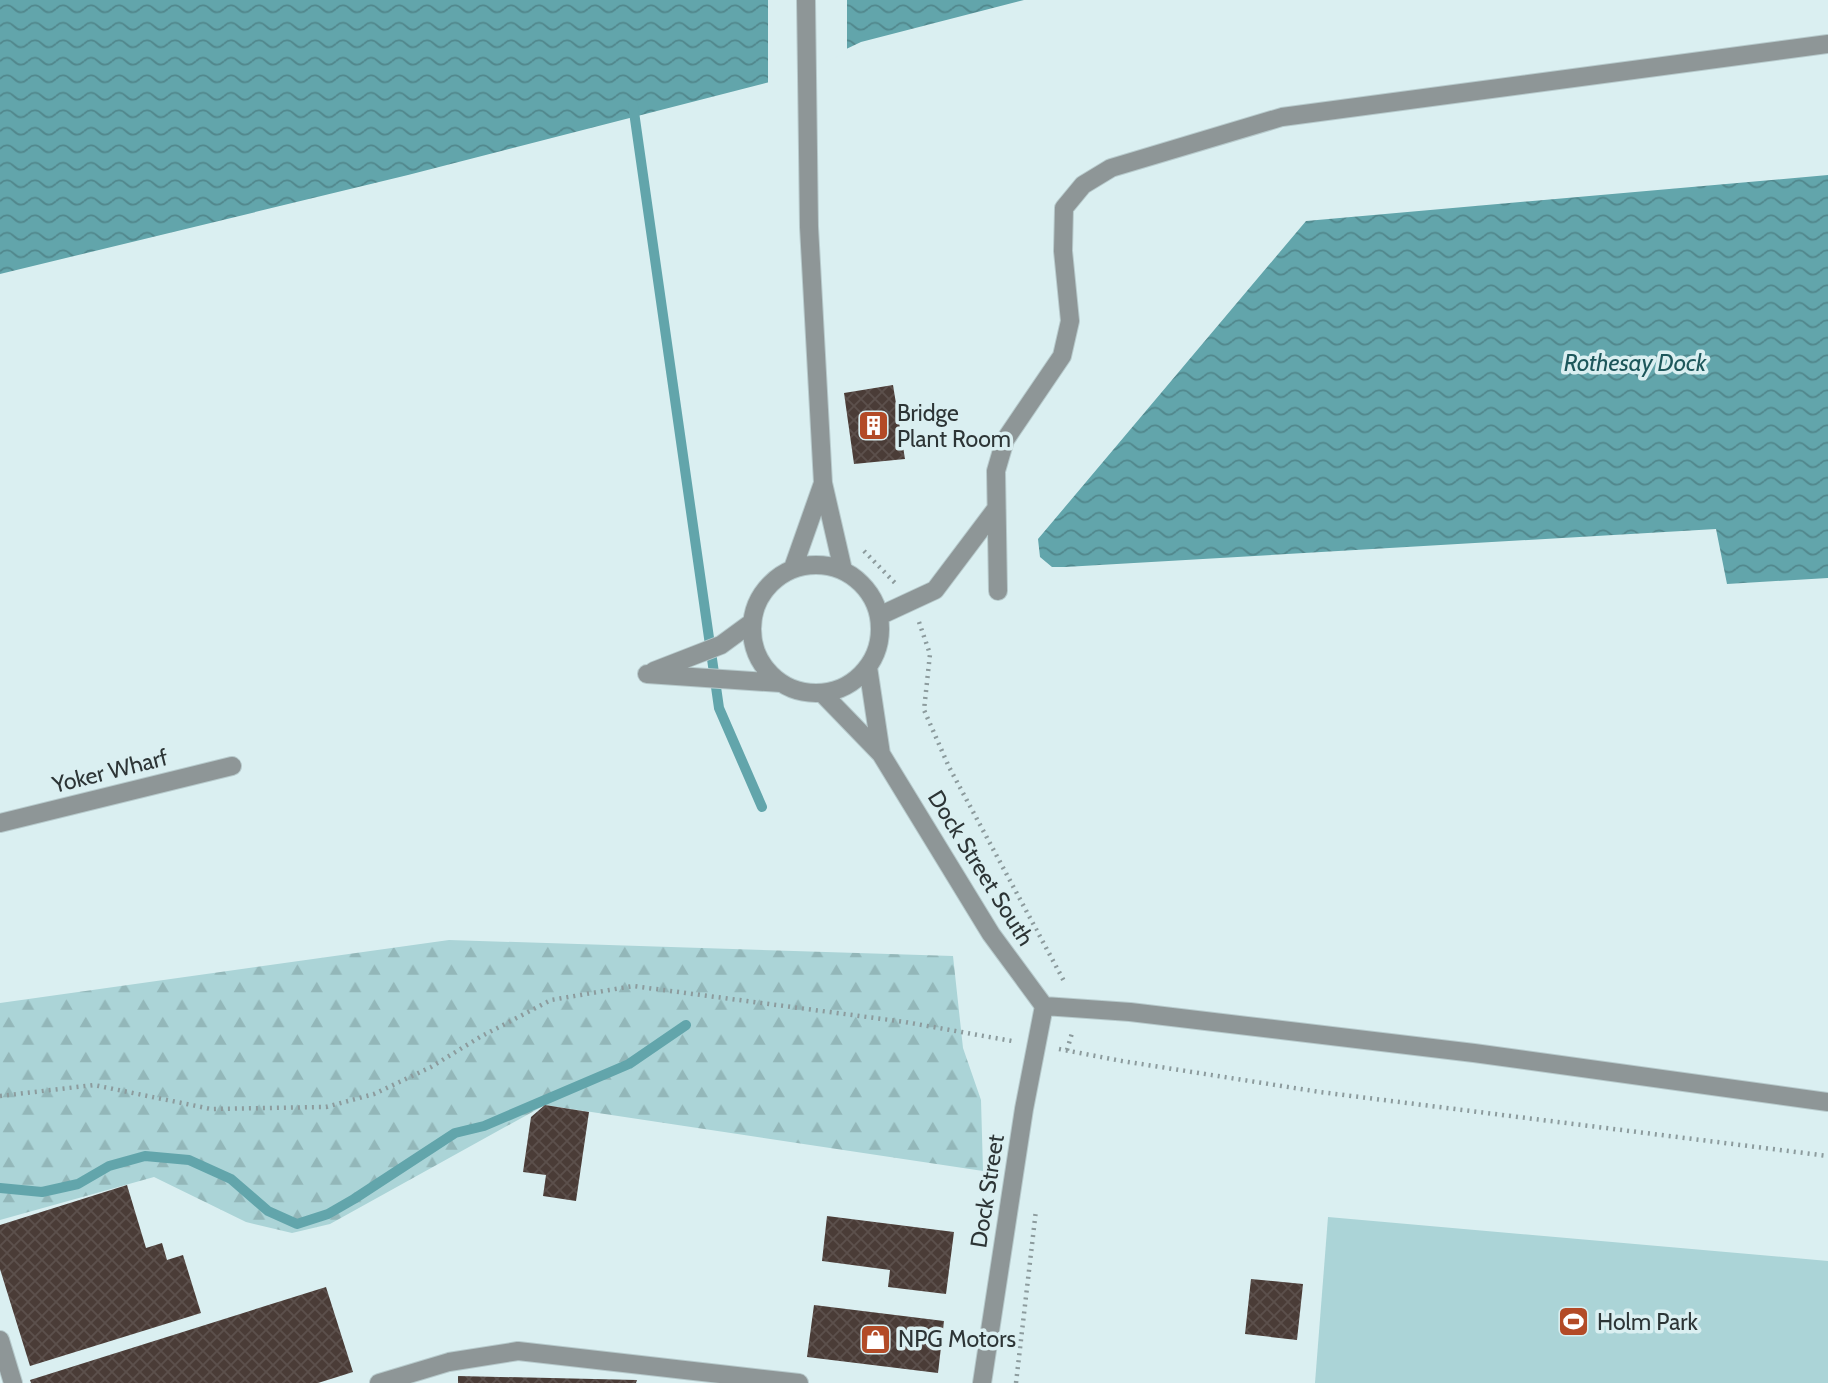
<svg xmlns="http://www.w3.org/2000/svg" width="1828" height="1383" viewBox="0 0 1828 1383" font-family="Cabin,sans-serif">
<defs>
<pattern id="forest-firs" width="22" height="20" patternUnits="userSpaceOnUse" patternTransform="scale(1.75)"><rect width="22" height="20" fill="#abd4d7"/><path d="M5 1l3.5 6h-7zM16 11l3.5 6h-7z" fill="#93b7b9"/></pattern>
<pattern id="water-waves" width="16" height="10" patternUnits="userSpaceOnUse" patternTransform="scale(1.75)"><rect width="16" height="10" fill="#62a5ab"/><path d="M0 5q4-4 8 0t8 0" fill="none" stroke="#51878c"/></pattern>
<pattern id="building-cross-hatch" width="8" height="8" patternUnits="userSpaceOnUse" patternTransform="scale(1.75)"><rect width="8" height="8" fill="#4a3c37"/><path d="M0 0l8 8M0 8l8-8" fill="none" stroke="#5c504c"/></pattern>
</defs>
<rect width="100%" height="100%" fill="#daeff1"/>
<path fill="url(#forest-firs)" d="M449,940L953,956L963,1048L981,1100L983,1171L545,1105L330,1224L292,1233L246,1222L154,1177L0,1220V1003Z"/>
<path fill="#abd4d7" d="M1328,1217L1828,1261V1383H1315Z"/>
<path fill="url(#water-waves)" d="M0,0H1024L861,42L785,78L408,175L0,274Z
M1828,175V578L1727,584L1716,529L1065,567H1052L1040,557L1038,539L1306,221Z"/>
<path fill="#daeff1" d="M768,0H847V52L786,81L768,86Z"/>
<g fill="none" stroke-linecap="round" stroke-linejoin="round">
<path stroke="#62a5ab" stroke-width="10" d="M633,105L719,708L762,807
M0,1188L42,1192L78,1184L109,1166L145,1156L189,1160L231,1179L268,1211L297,1224L328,1214L354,1199L455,1133L484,1126L629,1064L686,1025"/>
</g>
<path fill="url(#building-cross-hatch)" d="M893,385L905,459L854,464L844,393Z
M545,1105L589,1112L576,1201L543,1196L546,1175L523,1172L531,1117Z
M127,1185L146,1248L162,1243L167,1260L183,1255L201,1313L30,1366L0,1269V1225Z
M827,1216L954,1232L946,1294L888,1287L890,1270L822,1261Z
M1251,1279L1303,1284L1297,1340L1245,1334Z
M326,1287L353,1372L318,1383H31L30,1380Z
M814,1305L944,1321L938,1373L807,1357Z
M458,1376L637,1380L636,1383H458Z"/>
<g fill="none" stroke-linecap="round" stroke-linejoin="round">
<defs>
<path id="minor" d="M806,0L809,227L823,483L843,570
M752 629a64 64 0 1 1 128 0a64 64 0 1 1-128 0Z
M793,568L823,483
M998,591L996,471L1005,440L1062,356L1070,321L1063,251L1064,208L1083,185L1111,168L1282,117L1828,44
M879,616L935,590L996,509
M868,667L881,754
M654,671L721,645L751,623
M647,674L781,683
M822,693L881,754L991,934L1044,1006
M0,823L232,766
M1044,1006L1130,1012L1474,1053L1828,1102
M0,1340L13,1383
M379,1383L449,1362L518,1351L799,1383
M982,1383L1024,1109L1044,1006"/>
</defs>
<use href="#minor" stroke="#b7cacc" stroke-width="20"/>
<path stroke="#8c9b9d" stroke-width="4.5" stroke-dasharray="2 5" stroke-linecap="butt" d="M864,551L895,583
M919,622L930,654L924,710L949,767L1065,983
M1059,1049L1122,1061L1320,1092L1828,1156
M1067,1050L1072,1033
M0,1096L94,1085L211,1109L326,1107L374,1094L431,1067L480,1037L551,1000L633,986L905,1022L1012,1041
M1016,1383L1036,1210"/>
<use href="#minor" stroke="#8e9697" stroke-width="18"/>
</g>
<defs>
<symbol id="building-square" viewBox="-11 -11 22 22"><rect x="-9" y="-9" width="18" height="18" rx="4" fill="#b34b27" stroke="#daeff1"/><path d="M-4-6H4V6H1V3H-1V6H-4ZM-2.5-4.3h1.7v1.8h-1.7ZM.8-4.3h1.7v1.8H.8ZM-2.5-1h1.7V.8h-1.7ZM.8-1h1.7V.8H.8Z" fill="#fff"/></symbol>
<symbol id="stadium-square" viewBox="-11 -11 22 22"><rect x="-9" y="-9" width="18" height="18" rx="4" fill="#b34b27" stroke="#daeff1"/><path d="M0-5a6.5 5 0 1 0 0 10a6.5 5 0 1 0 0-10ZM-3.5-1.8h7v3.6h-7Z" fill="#fff"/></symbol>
<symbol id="shop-square" viewBox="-11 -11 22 22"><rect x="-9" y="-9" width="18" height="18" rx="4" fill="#b34b27" stroke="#daeff1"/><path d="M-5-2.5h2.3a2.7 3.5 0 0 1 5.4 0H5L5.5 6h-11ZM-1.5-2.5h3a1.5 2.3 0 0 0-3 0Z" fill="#fff"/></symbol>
</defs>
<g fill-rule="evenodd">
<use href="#building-square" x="856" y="408" width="35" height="35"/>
<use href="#stadium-square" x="1556" y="1304" width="35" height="35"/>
<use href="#shop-square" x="858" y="1322" width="35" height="35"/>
</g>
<g text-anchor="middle" stroke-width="7" stroke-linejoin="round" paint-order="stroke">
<g font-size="23" fill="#2d3536" stroke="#daeff1" text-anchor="start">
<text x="897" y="421">Bridge<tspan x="897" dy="26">Plant Room</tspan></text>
<text x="1597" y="1330">Holm Park</text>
<text x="898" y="1347">NPG Motors</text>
</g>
<g font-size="23" fill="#2d3536" stroke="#daeff1">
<text transform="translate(110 771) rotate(-14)" y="8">Yoker Wharf</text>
<text transform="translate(981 868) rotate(58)" y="8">Dock Street South</text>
<text transform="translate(987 1191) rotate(-81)" y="8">Dock Street</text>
</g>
<g font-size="24" font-style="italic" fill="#1d575b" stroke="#daeff1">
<text x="1635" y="371">Rothesay Dock</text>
</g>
</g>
</svg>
